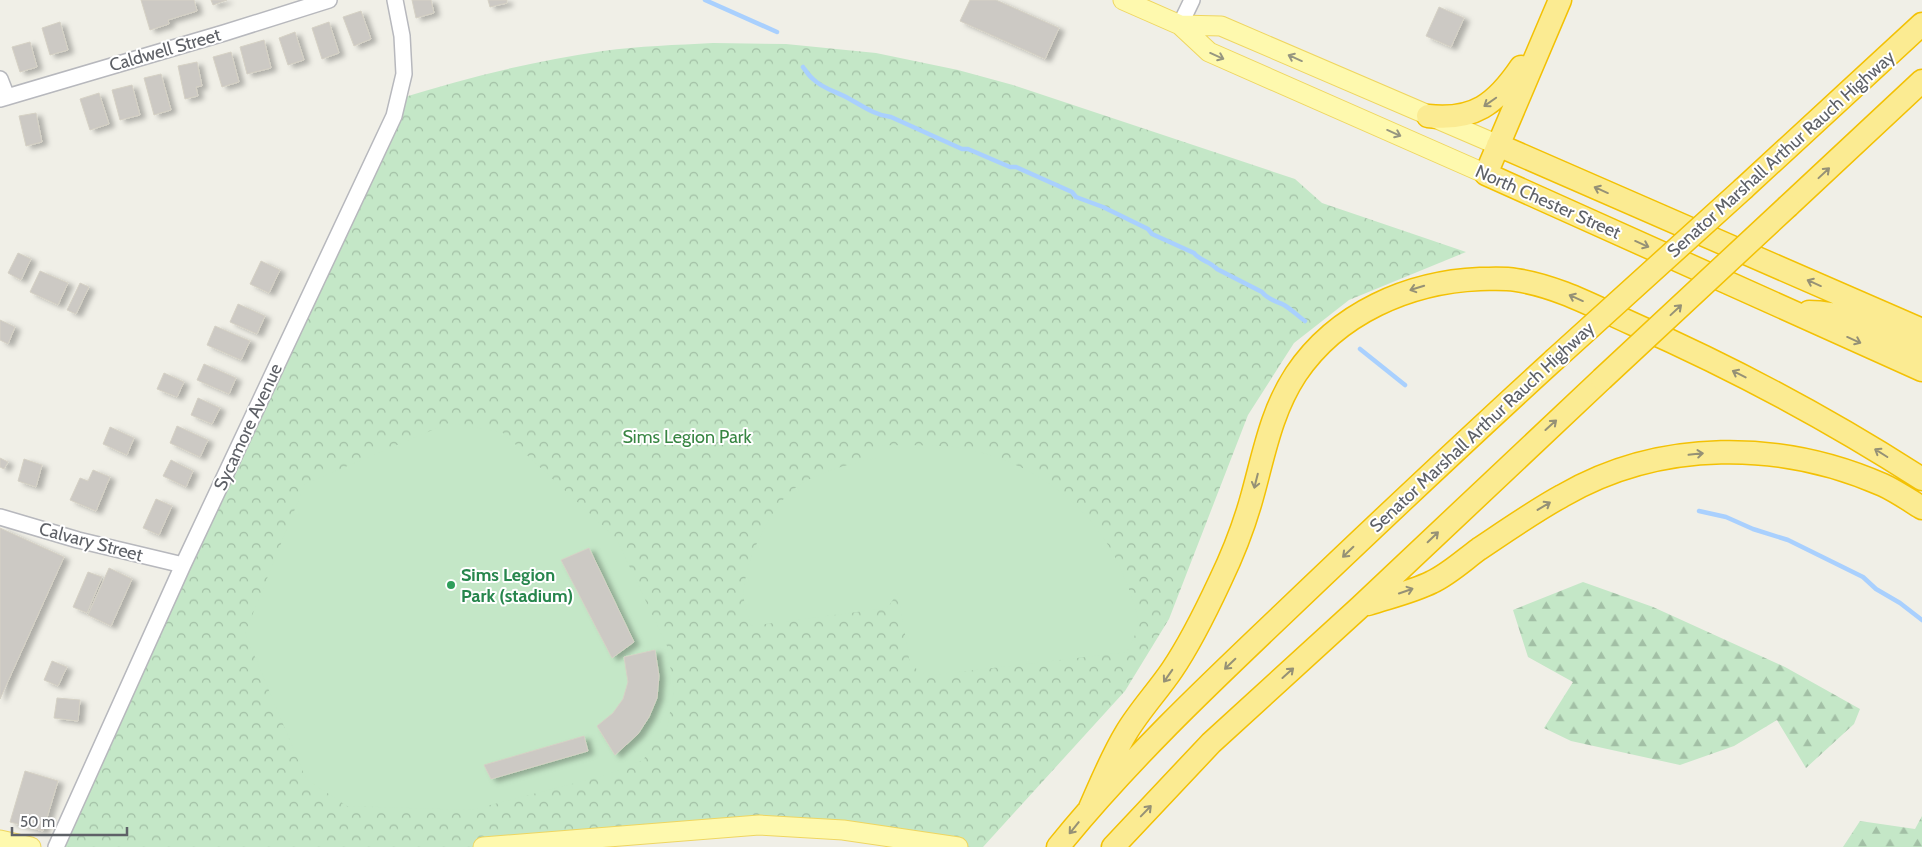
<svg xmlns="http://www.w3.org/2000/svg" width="1922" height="847" viewBox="0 0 1922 847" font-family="Cabin,sans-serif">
<defs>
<pattern id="forest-firs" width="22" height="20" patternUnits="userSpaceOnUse" patternTransform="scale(1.25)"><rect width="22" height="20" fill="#c4e7c7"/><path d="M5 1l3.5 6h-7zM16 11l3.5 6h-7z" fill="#a2bfa5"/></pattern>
<pattern id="park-crowns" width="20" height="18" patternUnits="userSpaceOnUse" patternTransform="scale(1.25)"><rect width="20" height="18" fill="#c4e7c7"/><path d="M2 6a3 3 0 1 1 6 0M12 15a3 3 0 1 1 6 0" fill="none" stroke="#a2bfa5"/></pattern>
<filter id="shadow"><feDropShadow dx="5.5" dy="3" stdDeviation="2.5" flood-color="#0004"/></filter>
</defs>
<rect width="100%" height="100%" fill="#f0efe7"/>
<path fill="url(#forest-firs)" d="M1583,582L1653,607L1785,667L1860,709L1854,724L1806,768L1777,720L1734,746L1680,765L1571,741L1544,728L1573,682L1528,657L1513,610Z
M1922,816V847H1843L1860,821L1915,829Z"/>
<path fill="url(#park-crowns)" d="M713,43L786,44L876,53L958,70L1013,85L1295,179L1322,203L1466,252L1349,300L1294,343L1248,415L1169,619L1125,691L983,847H958L843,830L483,847H56L398,99C465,78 533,61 603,51C639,46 676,45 713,43Z"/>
<path fill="#c4e7c7" d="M449,423L502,432L616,538L667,646L674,691L667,728L643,760L606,775L471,810L347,806L306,779L245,633L305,484Z
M876,445C903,446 933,444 960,448C1028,459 1090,503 1119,565C1125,578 1140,614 1138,627C1136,635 1130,644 1127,652L926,676L910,664L898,593L887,608L751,626C749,618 745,609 744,600C740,568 772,500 801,484C824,470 850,464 876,458Z"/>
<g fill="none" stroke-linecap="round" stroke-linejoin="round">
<path stroke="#a9d0fe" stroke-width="4.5" d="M705,0L777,32
M803,67C806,71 809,76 813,79C822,88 834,91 844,96C860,104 873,115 891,117L962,149H968L1010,167H1016L1072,192L1076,197L1103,207L1148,229L1152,234L1194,253C1200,261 1210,261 1217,269L1262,292C1268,300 1276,301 1284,305C1291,309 1298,316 1305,321
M1360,349L1405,385
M1699,511L1726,517L1753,529L1788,540L1863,577L1876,589L1900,603L1922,620"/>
</g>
<path fill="#ccc9c4" stroke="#d5d1c5" filter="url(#shadow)" d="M141,0H194L197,11L168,20L169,24L150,30Z
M211,0H227L213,5Z
M412,0H431L434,13L416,18Z
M488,0H507V3L490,7Z
M970,0H996L1059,28L1045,59L960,21Z
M1439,7L1464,18L1451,47L1426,36Z
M361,11L371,39L354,46L343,17Z
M60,22L68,50L50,55L42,28Z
M329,22L339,53L322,59L312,28Z
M295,32L304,60L288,65L279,38Z
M264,40L271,68L247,74L240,47Z
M30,42L37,67L20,72L12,47Z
M231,52L239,82L222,87L213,57Z
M197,62L202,86L196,87L198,96L185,99L178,66Z
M161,74L171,110L154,115L144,78Z
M132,85L140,115L120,120L112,90Z
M99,93L109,124L90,130L80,99Z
M36,113L42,142L26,146L19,116Z
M18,253L31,259L21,280L8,273Z
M261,261L280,270L269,293L250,284Z
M40,271L68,283L58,305L30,292Z
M80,283L89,287L76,314L67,310Z
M238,304L265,316L257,334L230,322Z
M0,320L15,327L8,344L0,340Z
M215,326L250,341L241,360L207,345Z
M204,364L236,378L229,394L197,380Z
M164,373L184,382L177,397L157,389Z
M198,398L220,408L212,424L191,415Z
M177,426L208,440L200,457L170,443Z
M110,427L134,438L127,455L103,444Z
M0,458L8,462L4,469L0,467Z
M24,459L42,465L36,487L18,481Z
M171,460L193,471L186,487L163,476Z
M93,470L110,477L96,511L70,500L80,478L88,481Z
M156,499L172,506L159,535L143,528Z
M0,528L64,557L0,699Z
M589,548L634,642L612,658L561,560Z
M109,568L132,579L111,626L88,615Z
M88,572L102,577L87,613L73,607Z
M655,650L659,676L657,698L649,717L638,734L615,755L597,726L613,713L623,699L628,682L624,657Z
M52,661L67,667L58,686L44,680Z
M57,698L80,700L78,721L54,718Z
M584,736L588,751L491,779L484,765Z
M25,771L58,781L43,831L10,822Z"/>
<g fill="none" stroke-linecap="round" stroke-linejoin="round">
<defs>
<path id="minor" d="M1180,25L1192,0
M0,79L7,97
M0,99L224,33L329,0
M0,517L78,540L183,565
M56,847L183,565L394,116L404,74L402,36L395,0"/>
<path id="major" d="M1123,0L1180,25L1209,52L1486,174
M1180,25L1221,26L1498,145
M0,840L31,847
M483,847L759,825L843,830L958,847"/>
<path id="highway" d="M1560,0L1486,174L1922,370
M1428,116C1474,121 1496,104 1521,67
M1498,145L1922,330
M1744,188L1922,24
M1788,206L1922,81
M1809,312C1848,312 1886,333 1922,348
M1368,604C1389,597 1412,592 1432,582C1449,574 1464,560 1479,549C1506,531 1533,512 1562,496C1660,439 1781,440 1883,485C1896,491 1909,500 1922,508
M1090,808C1101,783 1112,756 1126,733C1139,711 1157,692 1172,670C1191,642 1206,611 1220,581C1233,554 1244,526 1252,497C1264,454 1271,412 1296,374C1337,313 1409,282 1480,279C1492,279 1504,278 1516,280C1557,286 1595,307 1633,324C1733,368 1830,420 1922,479
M1058,847C1126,763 1205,688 1284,613C1373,528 1462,444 1554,360
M1113,847L1211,743L1360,607L1602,379"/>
</defs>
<use href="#minor" stroke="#b7b8bd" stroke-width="18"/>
<use href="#major" stroke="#efd660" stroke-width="21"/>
<use href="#highway" stroke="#f3c104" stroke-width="25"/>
<use href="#minor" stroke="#fff" stroke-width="15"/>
<use href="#major" stroke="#fef9ae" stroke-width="19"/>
<use href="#highway" stroke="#fbeb92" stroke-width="22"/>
<defs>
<path id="highway-bridge" d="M1554,360L1744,188
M1602,379L1788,206"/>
</defs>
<use href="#highway-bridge" stroke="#f3c104" stroke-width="25" stroke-linecap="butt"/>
<use href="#highway-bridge" stroke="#fbeb92" stroke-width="22"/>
</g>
<defs><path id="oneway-shaft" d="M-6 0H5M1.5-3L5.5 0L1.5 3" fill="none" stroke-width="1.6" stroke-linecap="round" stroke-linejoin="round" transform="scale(1.25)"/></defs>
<g stroke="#969680">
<use href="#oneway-shaft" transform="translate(1217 56) rotate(24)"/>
<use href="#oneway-shaft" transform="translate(1295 58) rotate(-156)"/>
<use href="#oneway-shaft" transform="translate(1394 133) rotate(24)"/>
</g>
<g stroke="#959176">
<use href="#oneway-shaft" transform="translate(1490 102) rotate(145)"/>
<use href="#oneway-shaft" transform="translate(1824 173) rotate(-43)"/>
<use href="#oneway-shaft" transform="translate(1601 190) rotate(-156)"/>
<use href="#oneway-shaft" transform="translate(1642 244) rotate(24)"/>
<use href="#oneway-shaft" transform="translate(1814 283) rotate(-156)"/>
<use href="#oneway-shaft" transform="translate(1417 288) rotate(163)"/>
<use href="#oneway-shaft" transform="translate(1576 298) rotate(-156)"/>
<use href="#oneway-shaft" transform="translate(1676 310) rotate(-43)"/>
<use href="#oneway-shaft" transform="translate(1854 340) rotate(24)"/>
<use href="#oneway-shaft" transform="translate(1739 374) rotate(-153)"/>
<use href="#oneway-shaft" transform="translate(1551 425) rotate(-42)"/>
<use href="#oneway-shaft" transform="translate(1881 453) rotate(-148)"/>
<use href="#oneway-shaft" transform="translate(1696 454) rotate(-6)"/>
<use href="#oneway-shaft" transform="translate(1256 481) rotate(104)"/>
<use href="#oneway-shaft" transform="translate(1544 506) rotate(-31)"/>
<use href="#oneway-shaft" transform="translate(1433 537) rotate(-44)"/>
<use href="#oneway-shaft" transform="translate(1348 552) rotate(136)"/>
<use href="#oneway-shaft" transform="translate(1406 591) rotate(-19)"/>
<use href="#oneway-shaft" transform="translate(1230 664) rotate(136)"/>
<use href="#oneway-shaft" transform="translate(1288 673) rotate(-42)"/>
<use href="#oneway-shaft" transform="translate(1168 676) rotate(125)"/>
<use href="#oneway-shaft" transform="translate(1146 811) rotate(-46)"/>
<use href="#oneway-shaft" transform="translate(1074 828) rotate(129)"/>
</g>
<circle fill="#2e9e5b" stroke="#fff" stroke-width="2" cx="451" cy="585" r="5"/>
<g text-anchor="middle" stroke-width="4" stroke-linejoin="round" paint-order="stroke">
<g font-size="18" fill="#5e6167" stroke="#fff">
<text transform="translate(165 50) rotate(-16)" y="6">Caldwell Street</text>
<text transform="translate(1781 154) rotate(-42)" y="6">Senator Marshall Arthur Rauch Highway</text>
<text transform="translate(1548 202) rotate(24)" y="6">North Chester Street</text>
<text transform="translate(248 427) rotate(-65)" y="6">Sycamore Avenue</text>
<text transform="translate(1482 427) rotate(-43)" y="6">Senator Marshall Arthur Rauch Highway</text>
<text transform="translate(91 542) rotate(15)" y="6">Calvary Street</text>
</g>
<g font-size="18" fill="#378542" stroke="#fff">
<text x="687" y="443">Sims Legion Park</text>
</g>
<g font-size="18" font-weight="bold" fill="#27864d" stroke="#fff" text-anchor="start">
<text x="461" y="581">Sims Legion<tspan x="461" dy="21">Park (stadium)</tspan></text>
</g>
</g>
<path d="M12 827v8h115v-8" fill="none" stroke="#5e6167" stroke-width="2.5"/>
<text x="20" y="827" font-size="15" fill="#5e6167" stroke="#ffffff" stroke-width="4" paint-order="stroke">50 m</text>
</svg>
